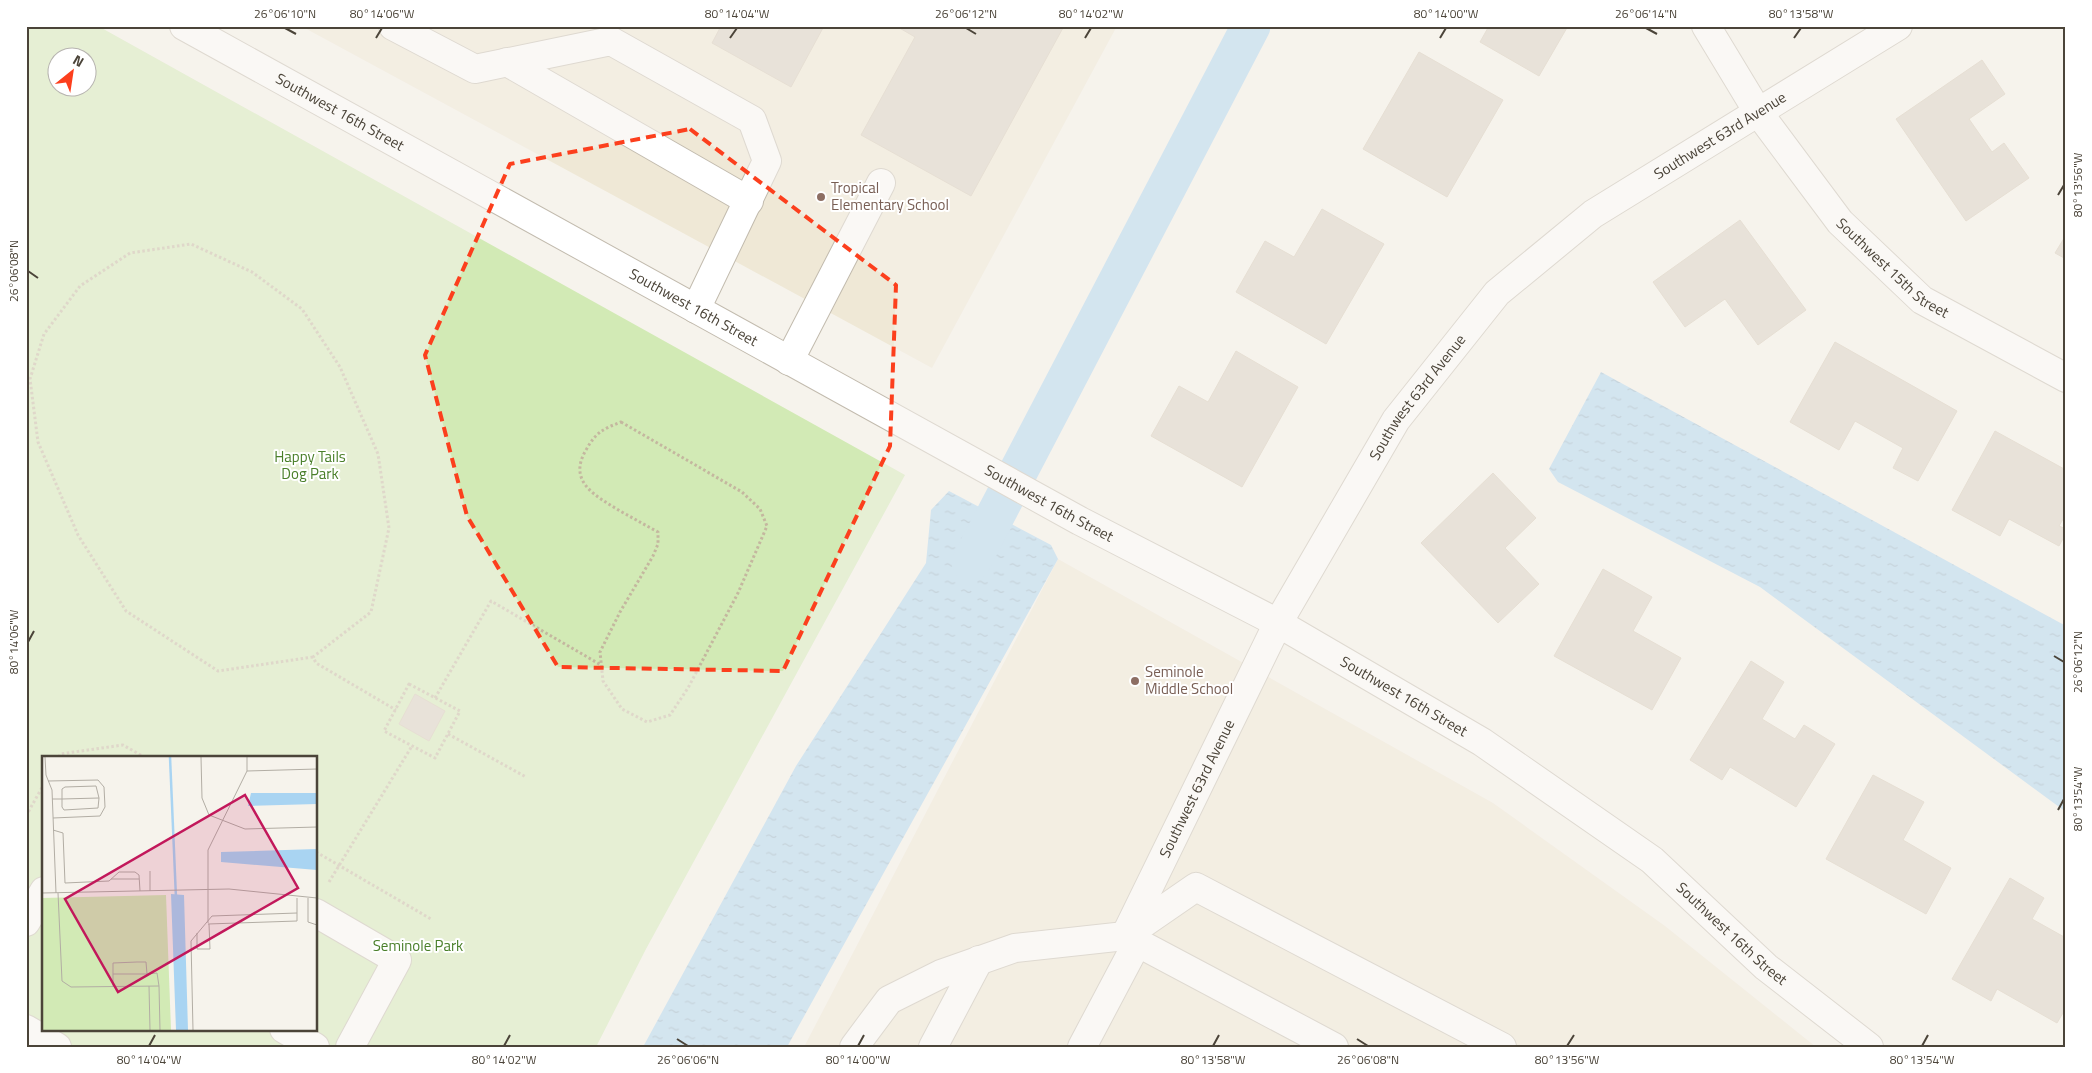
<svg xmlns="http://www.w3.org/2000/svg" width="2092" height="1073" viewBox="0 0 2092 1073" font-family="'Titillium Web',sans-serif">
<defs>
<pattern id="water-ripples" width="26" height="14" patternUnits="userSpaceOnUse" patternTransform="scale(1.25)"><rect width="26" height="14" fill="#a9d4f2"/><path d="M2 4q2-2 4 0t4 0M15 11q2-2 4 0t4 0" fill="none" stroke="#8caec5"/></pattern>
</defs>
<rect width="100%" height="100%" fill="#f6f3ec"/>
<path fill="#efe8d6" d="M301,26H1117L932,368Z
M1058,559L1493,803L1665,926L1816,1047H804Z"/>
<path fill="#d2eab5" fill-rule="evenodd" d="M26,26H98L905,475L646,949L596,1047H26ZM58,58H88V88H58ZM44,757H316V1029H44Z"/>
<path fill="url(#water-ripples)" d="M1601,372L2066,626V812L1760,587L1558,482L1549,469Z
M949,491L1051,545L1058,559L787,1047H643L796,766L926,563L931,510Z"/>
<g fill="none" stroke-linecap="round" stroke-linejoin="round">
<path stroke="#a9d4f2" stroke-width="39" d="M971,562L1251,26"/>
</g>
<path fill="#d8cfc1" stroke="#d3c7b4" d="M721,26H824L791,87L712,43Z
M896,26H1064L971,196L861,135L915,37Z
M1489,26H1568L1539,76L1480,42Z
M1419,52L1503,100L1447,197L1363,149Z
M1982,60L2005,94L1969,119L1992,152L2004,143L2029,178L1966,221L1896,119Z
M1322,209L1384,244L1326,344L1236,292L1265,241L1294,257Z
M1740,220L1806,310L1758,345L1725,299L1685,327L1653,282Z
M2066,235V259L2055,253Z
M1835,342L1957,411L1918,481L1893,468L1903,448L1855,421L1839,450L1790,422Z
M1236,351L1298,387L1242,487L1151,436L1179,386L1208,402Z
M1995,431L2066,470V514L2059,526L2066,529V533L2059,546L2009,519L2000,536L1952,510Z
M1493,473L1536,518L1505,548L1539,584L1498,623L1421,543Z
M1603,569L1652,597L1633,631L1681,658L1652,710L1554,656Z
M1751,661L1784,682L1762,719L1795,739L1804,725L1835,744L1796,807L1730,767L1722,780L1690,760Z
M415,694L445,711L429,741L399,724Z
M1873,775L1924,802L1903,840L1951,868L1926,914L1826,859Z
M2010,878L2044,898L2032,919L2066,938V1008L2057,1023L1997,989L1991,1001L1952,979Z"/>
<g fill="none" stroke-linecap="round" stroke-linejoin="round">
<defs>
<g id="minor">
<path id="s1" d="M184,26L1080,521L1278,623L1482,742L1652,860L1766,967L1869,1047"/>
<path d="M393,26L475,69L611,41L752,120L767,161L696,309"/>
<path id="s2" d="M1706,26L1758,112L1840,222L1922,300L2066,378"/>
<path d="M507,62L749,201"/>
<path d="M789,361L881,183"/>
<path d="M316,913L397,960L350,1047"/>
<path d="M26,922L44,891"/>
<path id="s3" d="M1125,936L1278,623L1396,420L1497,293L1593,214L1898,26"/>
<path d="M1125,936L1334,1047"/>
<path d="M26,1029L57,1047"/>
<path d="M284,1029L315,1047"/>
<path d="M854,1047L889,1000L941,974L1015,948L1125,936L1196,887L1502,1047"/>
<path d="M933,1047L979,960"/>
<path d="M1082,1047L1137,943"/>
</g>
</defs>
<use href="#minor" stroke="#c2bbae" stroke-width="30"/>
<path stroke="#c4b79f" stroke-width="3" stroke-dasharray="2.5 2.5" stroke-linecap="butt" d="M621,422L742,492L760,509L767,526L738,593L688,688L670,715L647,722L622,709L603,681L600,652L620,612L653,556L658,544V532C645,525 633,518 620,511C596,496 567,482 586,450C596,432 603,429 621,422Z
M313,657L218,671L126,611L78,535L38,442L30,379L44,334L80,286L130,253L191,244L252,272L302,309L340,367L378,454L389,528L371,612L313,657L316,663L396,710
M409,684L460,711L435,758L384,731Z
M435,698L491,601L601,665
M448,734L526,777
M59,757L60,754L123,745L144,757
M26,816L44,784
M316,852L431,919
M329,882L412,746"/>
<use href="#minor" stroke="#fff" stroke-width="28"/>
</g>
<path d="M0 0H2092V1073H0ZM690,129L896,285L890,446L783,671L558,667L467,516L425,355L510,164Z" fill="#f6f3ec" fill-opacity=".55" fill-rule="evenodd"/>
<path fill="none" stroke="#fc3f1d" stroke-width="4" stroke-dasharray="10 6" stroke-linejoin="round" d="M690,129L896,285L890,446L783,671L558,667L467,516L425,355L510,164Z"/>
<path fill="none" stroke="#4b4439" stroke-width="2" d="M285,28L296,34M966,28L976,34M1646,28L1657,34M376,38L382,28M730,38L737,28M1085,38L1091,28M1440,38L1446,28M1794,38L1801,28M2058,195L2064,185M28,271L38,278M28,642L34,631M2054,656L2064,662M2058,810L2064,799M677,1039L688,1046M1357,1039L1368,1046M149,1046L155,1035M504,1046L510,1035M858,1046L864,1035M1213,1046L1219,1035M1567,1046L1574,1035M1922,1046L1928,1035"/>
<g fill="#8d6e63" stroke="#fff" stroke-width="2">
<circle cx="821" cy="197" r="5"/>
<circle cx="1135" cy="681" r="5"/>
</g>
<g text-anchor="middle" stroke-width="4" stroke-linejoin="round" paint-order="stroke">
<g font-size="15" fill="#4b4439" stroke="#fff">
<text dy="5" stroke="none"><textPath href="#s1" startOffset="178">Southwest 16th Street</textPath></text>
<text dy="5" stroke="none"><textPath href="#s3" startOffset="1019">Southwest 63rd Avenue</textPath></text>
<text dy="5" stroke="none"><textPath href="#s2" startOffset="308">Southwest 15th Street</textPath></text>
<text dy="5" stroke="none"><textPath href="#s1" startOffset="582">Southwest 16th Street</textPath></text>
<text dy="5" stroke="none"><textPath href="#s3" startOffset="614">Southwest 63rd Avenue</textPath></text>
<text dy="5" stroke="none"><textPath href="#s1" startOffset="988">Southwest 16th Street</textPath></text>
<text dy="5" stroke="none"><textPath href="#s1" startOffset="1392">Southwest 16th Street</textPath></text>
<text dy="5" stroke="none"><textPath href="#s3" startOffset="164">Southwest 63rd Avenue</textPath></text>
<text dy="5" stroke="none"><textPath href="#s1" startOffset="1798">Southwest 16th Street</textPath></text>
</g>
<g font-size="15" fill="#785e54" stroke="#fff" text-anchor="start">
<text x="831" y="193">Tropical<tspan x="831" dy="17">Elementary School</tspan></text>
<text x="1145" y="677">Seminole<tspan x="1145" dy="17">Middle School</tspan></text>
</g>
<g font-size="15" fill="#4a7f2a" stroke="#fff">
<text x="310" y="462">Happy Tails<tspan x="310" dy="17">Dog Park</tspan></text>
<text x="418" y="951">Seminole Park</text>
</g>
</g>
<g transform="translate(42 756)">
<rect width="275" height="275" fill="#f6f3ec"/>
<path d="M124,139L129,274H0V142Z" fill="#d2eab5"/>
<path d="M209,37H275V48L206,50ZM275,93V114L179,106V96ZM129,138L142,139L146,274H134Z" fill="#a9d4f2"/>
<path fill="none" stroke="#a9d4f2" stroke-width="2.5" d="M128,1L134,142"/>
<path fill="none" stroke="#b2ada4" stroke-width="1" d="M3,1L4,19L10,34L14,137M159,1L160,42L167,59L203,73L275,71M205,15L275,13M6,25L56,24L62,31L63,51L58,60L11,62M10,43H20L57,42L54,30L23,31L20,33V51L22,54L56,52L57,42M11,74L21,77L23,127L67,125L77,116H93L97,119L98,135M108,115V135M69,123H97M0,137L187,133L275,142M16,137L20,225L29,231L117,230L118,274M266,142V166L275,169M166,167V94L205,15V1M166,168L255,165V142M155,177V193H168L167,168M71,218H105M107,230L108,274M71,231V207L95,206H104L105,218L115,217L117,230M151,274L149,185L170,160L255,157"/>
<path fill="#c2185b" fill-opacity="0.15" stroke="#c2185b" stroke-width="2.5" d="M203,39L256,132L76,236L23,143Z"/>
<rect width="275" height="275" fill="none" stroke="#4b4439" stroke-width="2.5"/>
</g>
<rect width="2092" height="1073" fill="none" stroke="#ffffff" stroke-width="55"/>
<g transform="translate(72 72) rotate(30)"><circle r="24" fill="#ffffff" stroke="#b7b4b0"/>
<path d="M0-4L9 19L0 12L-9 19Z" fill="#fc3f1d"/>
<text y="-8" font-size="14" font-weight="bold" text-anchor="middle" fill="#4b4439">N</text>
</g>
<rect x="28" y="28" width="2036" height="1018" fill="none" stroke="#4b4439" stroke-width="2"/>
<g font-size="12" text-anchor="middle" fill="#4b4439">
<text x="285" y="18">26°06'10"N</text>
<text x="382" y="18">80°14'06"W</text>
<text x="737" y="18">80°14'04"W</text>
<text x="966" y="18">26°06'12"N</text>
<text x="1091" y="18">80°14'02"W</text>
<text x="1446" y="18">80°14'00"W</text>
<text x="1646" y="18">26°06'14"N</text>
<text x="1801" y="18">80°13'58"W</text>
<text transform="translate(2078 185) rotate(-90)" y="4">80°13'56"W</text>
<text transform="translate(14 271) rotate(-90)" y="4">26°06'08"N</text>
<text transform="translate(14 642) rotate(-90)" y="4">80°14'06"W</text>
<text transform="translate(2078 662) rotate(-90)" y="4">26°06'12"N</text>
<text transform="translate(2078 799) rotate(-90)" y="4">80°13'54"W</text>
<text x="149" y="1064">80°14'04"W</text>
<text x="504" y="1064">80°14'02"W</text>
<text x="688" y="1064">26°06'06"N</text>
<text x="858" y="1064">80°14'00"W</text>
<text x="1213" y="1064">80°13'58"W</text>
<text x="1368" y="1064">26°06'08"N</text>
<text x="1567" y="1064">80°13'56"W</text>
<text x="1922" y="1064">80°13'54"W</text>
</g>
</svg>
